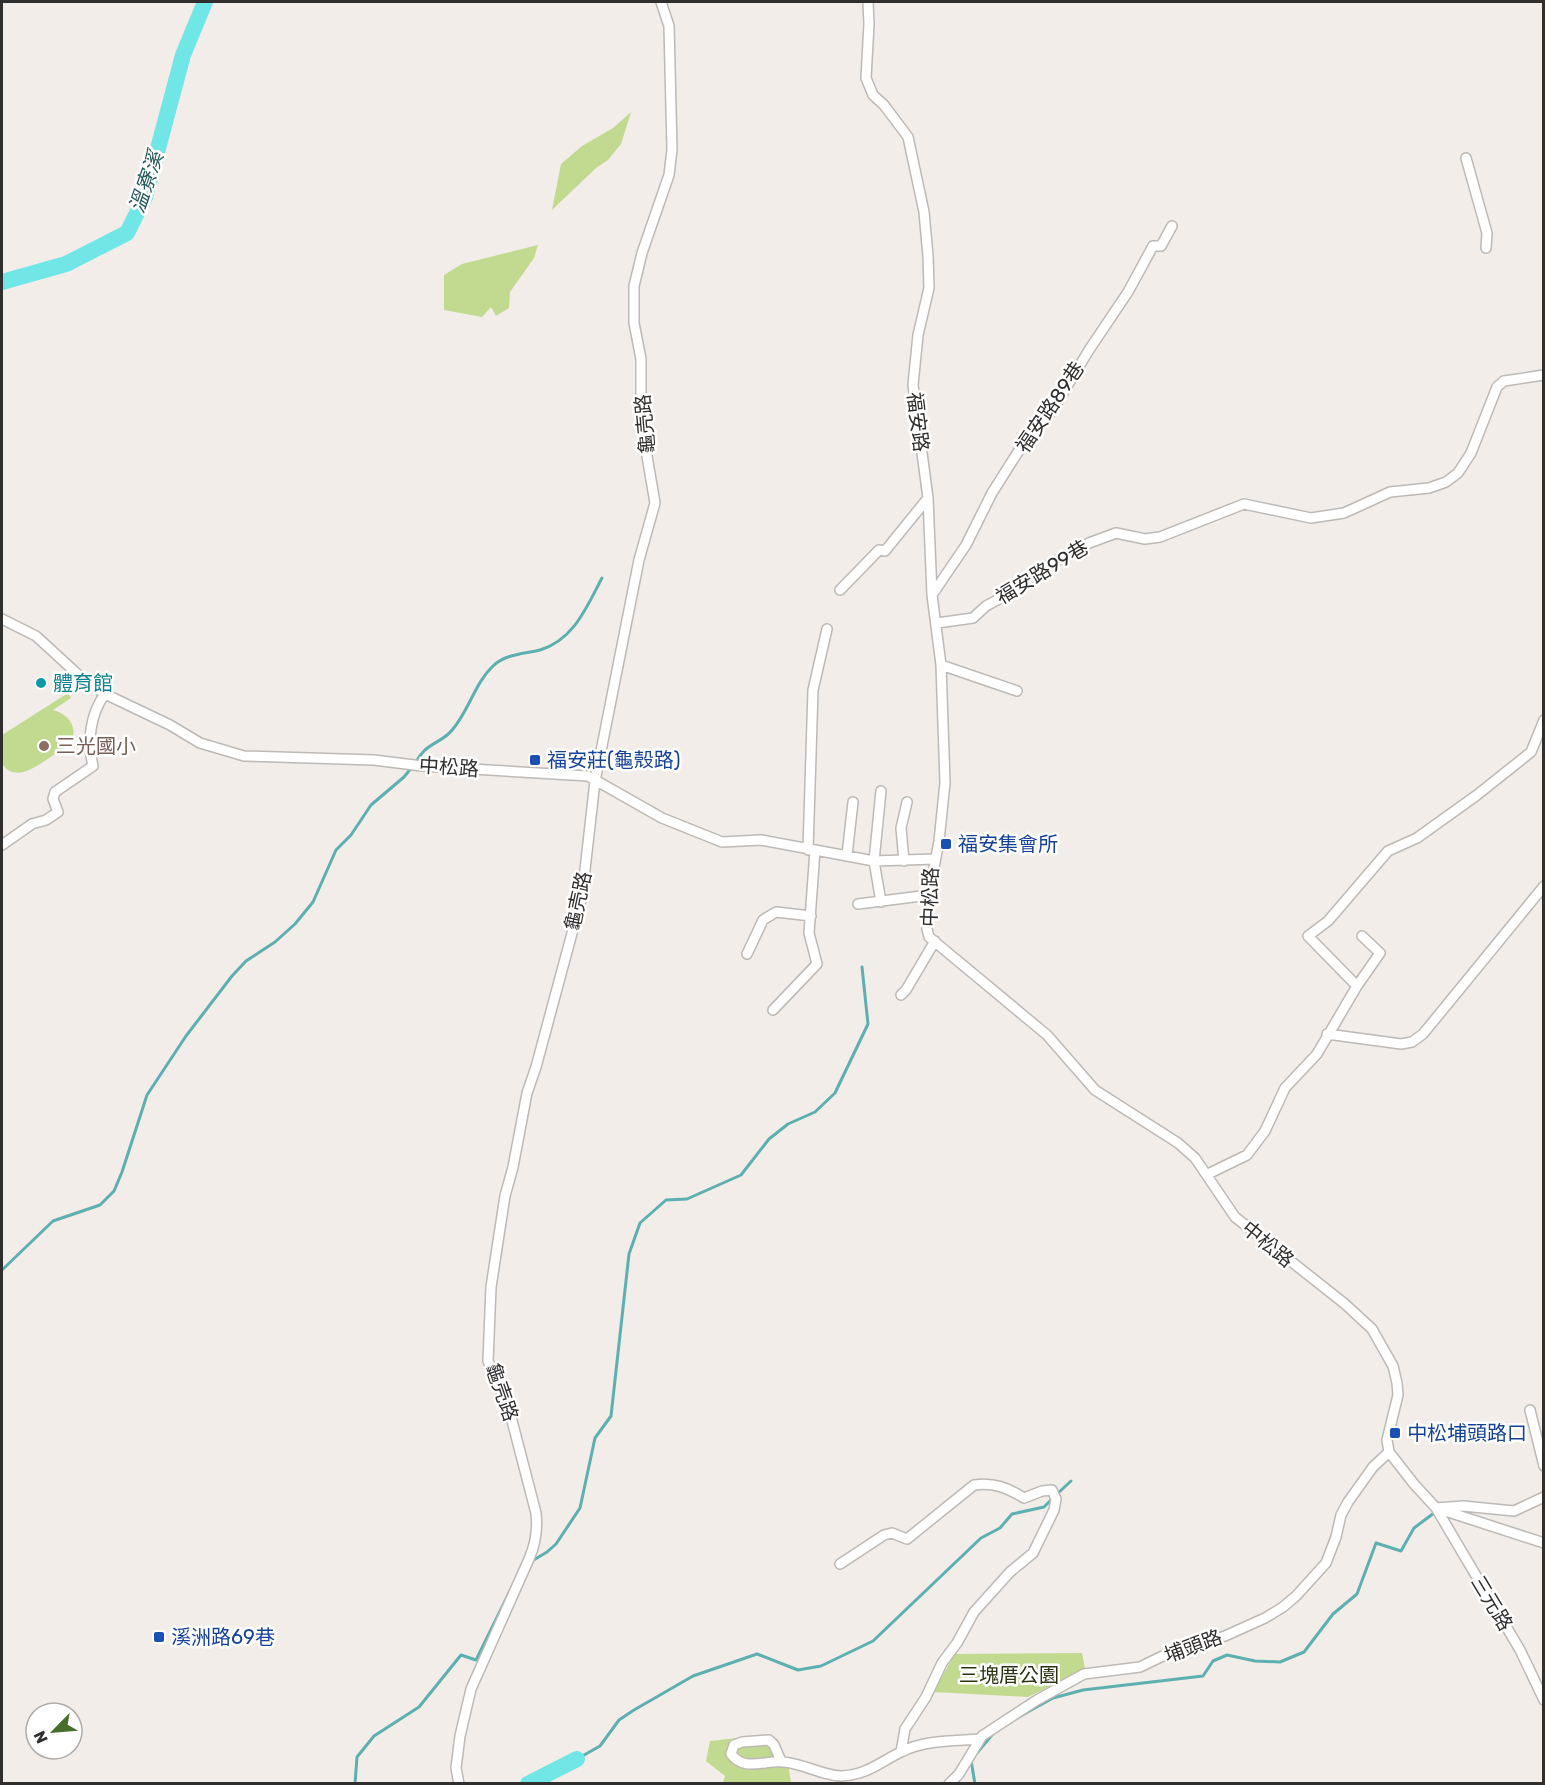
<svg xmlns="http://www.w3.org/2000/svg" width="1545" height="1785" viewBox="0 0 1545 1785" font-family="Rubik,'Noto Sans TC',sans-serif">
  <style>
    .green { fill: #c2da8f }
    .lines { fill: none; stroke-linecap: round; stroke-linejoin: round }
    .stream { stroke: #5dafb0; stroke-width: 3 }
    .river { stroke: #70e6e7; stroke-width: 16 }
    .minor-casing { stroke: #bdb9b5; stroke-width: 12 }
    .minor { stroke: #fff; stroke-width: 9 }
    .culture-dot { fill: #0f9aa8; stroke: #fff; stroke-width: 2 }
    .education-dot { fill: #8d6e63; stroke: #fff; stroke-width: 2 }
    .transit-dot { fill: #1a4fb4; stroke: #fff; stroke-width: 2 }
    .labels { text-anchor: middle; dominant-baseline: central; stroke-width: 5; stroke-linejoin: round; paint-order: stroke }
    .street-label { font-size: 20px; fill: #312f2e; stroke: #fff }
    .culture-label { font-size: 20px; fill: #0d838f; stroke: #fff; text-anchor: start }
    .education-label { font-size: 20px; fill: #785e54; stroke: #fff; text-anchor: start }
    .transit-label { font-size: 20px; fill: #164399; stroke: #fff; text-anchor: start }
    .park-label { font-size: 20px; fill: #2a3312; stroke: #fff }
    .water-label { font-size: 21px; font-style: italic; fill: #285b5c; stroke: #fff }
  </style>
  <rect width="100%" height="100%" fill="#f2ede9"/>
  <!-- green -->
  <path class="green" d="M 631,112 L 621,144 L 608,160 L 596,168 L 552,210 L 561,164 L 582,146 L 613,128 Z
    M 538,245 L 534,258 L 510,292 L 509,308 L 496,316 L 491,307 L 482,317 L 444,310 L 444,275 L 462,264 Z
    M 68,693 L 71,698 L 53,710 C 67,713 79,727 71,741 C 67,748 58,752 52,756 C 40,764 14,785 2,763 C 0,757 1,743 2,735 Z
    M 1082,1653 L 1085,1669 L 1028,1697 L 933,1692 L 955,1654 Z
    M 755,1736 L 778,1739 L 789,1769 L 791,1783 L 723,1783 L 725,1776 L 706,1761 L 710,1741 Z"/>
  <g class="lines">
    <!-- stream -->
    <path class="stream" d="M 416,762 C 418,758 421,754 424,751 C 433,742 445,740 453,729 C 469,710 475,683 493,666 C 505,654 524,654 540,650 C 574,640 587,606 602,578
      M 2,1270 L 53,1221 L 100,1205 L 114,1191 L 122,1172 L 147,1095 L 186,1036 L 232,976 L 246,961 L 275,942 L 295,924 L 313,902 L 336,850 L 351,835 L 371,805 L 404,777 L 412,767
      M 1057,1494 L 1071,1481
      M 532,1561 L 547,1552 L 556,1544 L 580,1508 L 595,1438 L 611,1416 L 629,1254 L 640,1223 L 666,1200 L 687,1199 L 741,1175 L 769,1139 L 788,1124 L 815,1112 L 835,1093 L 868,1024 L 862,967
      M 1017,1718 L 1053,1698 L 1083,1690 L 1203,1676 L 1213,1661 L 1227,1655 L 1255,1661 L 1280,1662 L 1304,1652 L 1333,1614 L 1357,1594 L 1376,1543 L 1401,1551 L 1414,1528 L 1434,1513
      M 977,1753 L 992,1735
      M 577,1759 L 600,1746 L 619,1720 L 634,1710 L 693,1676 L 757,1654 L 798,1670 L 821,1666 L 873,1641 L 981,1538 L 1000,1528 L 1012,1514 L 1044,1507 L 1052,1499
      M 971,1760 L 975,1784
      M 355,1784 L 357,1757 L 374,1736 L 419,1707 L 461,1655 L 476,1660 L 511,1589"/>
    <!-- river -->
    <path class="river" d="M 2,282 L 66,264 L 127,233 L 145,197 L 183,55 L 205,2
      M 528,1784 L 577,1759"/>
    <defs>
      <path id="minor" d="M 868,2 L 869,24 L 866,78 L 873,95 L 884,105 L 908,137 L 924,212 L 928,256 L 929,288 L 918,335 L 913,385 L 928,498 L 932,595 L 941,665 L 945,783 L 939,841 L 929,895 L 927,929 L 929,937 L 1047,1035 L 1095,1090 L 1178,1143 L 1195,1158 L 1235,1217 L 1345,1304 L 1372,1329 L 1393,1366 L 1397,1383 L 1398,1395 L 1387,1440 L 1389,1452 L 1414,1484 L 1436,1508 L 1544,1543
        M 1466,158 L 1487,233 L 1486,248
        M 840,590 L 879,550 L 885,551 L 928,498
        M 932,595 L 966,545 L 992,493 L 1023,444 L 1052,411 L 1089,350 L 1128,292 L 1153,246 L 1161,246 L 1172,226
        M 2,619 L 36,636 L 85,681 L 105,694 L 170,725 L 200,743 L 244,756 L 374,760 L 422,766 L 588,776 L 662,818 L 722,842 L 761,840 L 874,861 L 935,859
        M 937,623 L 973,618 L 986,606 L 1010,593 L 1048,565 L 1089,543 L 1116,533 L 1145,539 L 1160,537 L 1244,504 L 1311,518 L 1344,513 L 1390,492 L 1429,488 L 1446,482 L 1458,473 L 1471,453 L 1497,387 L 1504,381 L 1544,375
        M 941,665 L 1017,691
        M 881,791 L 874,861 L 881,902
        M 2,845 L 32,824 L 46,820 L 58,812 L 53,799 L 55,792 L 93,766 C 87,742 90,714 105,694
        M 808,850 L 813,690 L 827,629
        M 847,855 L 853,802
        M 904,861 L 901,828 L 907,802
        M 858,904 L 929,895
        M 747,954 L 763,920 L 776,912 L 811,916
        M 1357,986 L 1380,953 L 1362,936
        M 901,995 L 906,990 L 935,941
        M 773,1010 L 817,964 L 809,933 L 815,850
        M 1327,1034 L 1401,1044 L 1412,1042 L 1423,1034 L 1544,886
        M 1208,1174 L 1247,1155 L 1265,1131 L 1285,1088 L 1317,1054 L 1357,986 L 1308,936 L 1328,921 L 1388,851 L 1417,838 L 1477,795 L 1531,752 L 1544,720
        M 1530,1410 L 1544,1466
        M 1544,1497 L 1514,1511 L 1463,1506 L 1436,1508 L 1520,1650 L 1544,1700
        M 840,1564 L 884,1535 L 892,1533 L 907,1539 L 974,1485 C 994,1482 1008,1488 1024,1498 L 1042,1491 L 1052,1490 L 1056,1499 L 1054,1510 L 1033,1553 L 1010,1572 L 974,1612 L 957,1643 L 942,1663 L 926,1697 L 905,1729 L 901,1752
        M 781,1761 L 774,1745 L 769,1740 L 742,1742 L 734,1745 L 731,1754 C 744,1772 765,1760 783,1762 C 802,1763 824,1776 841,1776 C 867,1775 880,1762 901,1752 C 924,1740 954,1741 979,1739
        M 459,1784 L 456,1768 L 460,1736 L 471,1689 L 529,1559 C 536,1543 538,1530 536,1513 L 510,1413 L 488,1361 L 491,1287 L 505,1196 L 513,1167 L 527,1093 L 536,1067 L 582,896 L 595,781 L 639,560 L 655,503 L 641,421 L 641,359 L 634,323 L 634,286 L 642,253 L 669,175 L 672,150 L 669,26 L 661,2
        M 949,1784 L 959,1774 L 982,1736 L 1037,1700 L 1084,1674 L 1140,1667 L 1171,1652 L 1225,1636 L 1265,1618 L 1283,1607 L 1296,1596 L 1326,1563 L 1336,1537 L 1341,1515 L 1348,1502 L 1373,1467 L 1389,1452"/>
    </defs>
    <!-- minor casing -->
    <use href="#minor" class="minor-casing"/>
    <!-- minor -->
    <use href="#minor" class="minor"/>
  </g>
  <!-- markers -->
  <circle class="culture-dot" cx="41" cy="683" r="6"/>
  <circle class="education-dot" cx="44" cy="746" r="6"/>
  <g class="transit-dot">
    <rect x="529" y="754" width="12" height="12" rx="3"/>
    <rect x="940" y="838" width="12" height="12" rx="3"/>
    <rect x="1389" y="1427" width="12" height="12" rx="3"/>
    <rect x="153" y="1631" width="12" height="12" rx="3"/>
  </g>
  <g class="labels">
    <!-- street labels -->
    <g class="street-label">
      <text transform="translate(1050 407) rotate(-56)">福安路89巷</text>
      <text transform="translate(918 422) rotate(83)">福安路</text>
      <text transform="translate(645 424) rotate(-95)">龜壳路</text>
      <text transform="translate(1042 572) rotate(-31)">福安路99巷</text>
      <text transform="translate(449 767) rotate(4)">中松路</text>
      <text transform="translate(930 897) rotate(-88)">中松路</text>
      <text transform="translate(578 901) rotate(-78)">龜壳路</text>
      <text transform="translate(1268 1244) rotate(39)">中松路</text>
      <text transform="translate(502 1392) rotate(71)">龜壳路</text>
      <text transform="translate(1492 1603) rotate(59)">三元路</text>
      <text transform="translate(1193 1646) rotate(-20)">埔頭路</text>
    </g>
    <!-- culture labels -->
    <g class="culture-label">
      <text x="53" y="683">體育館</text>
    </g>
    <!-- education labels -->
    <g class="education-label">
      <text x="56" y="746">三光國小</text>
    </g>
    <!-- transit labels -->
    <g class="transit-label">
      <text x="547" y="760">福安莊(龜殼路)</text>
      <text x="958" y="844">福安集會所</text>
      <text x="1407" y="1433">中松埔頭路口</text>
      <text x="171" y="1637">溪洲路69巷</text>
    </g>
    <!-- park labels -->
    <g class="park-label">
      <text x="1009" y="1675">三塊厝公園</text>
    </g>
    <!-- water labels -->
    <g class="water-label">
      <text transform="translate(146 182) rotate(-71)">溫寮溪</text>
    </g>
  </g>
  <!-- border -->
  <rect width="1545" height="1785" fill="none" stroke="#312f2e" stroke-width="6"/>
  <!-- north arrow -->
  <g transform="translate(54 1731) rotate(245)"><circle r="28" fill="#ffffff" stroke="#adacab" stroke-width="1.5"/>
  <path d="M0-4.5L10 22L0 15L-10 22Z" fill="#476e2a"/>
  <text y="-9" font-size="16" font-weight="bold" text-anchor="middle" fill="#312f2e">N</text>
  </g>
</svg>
